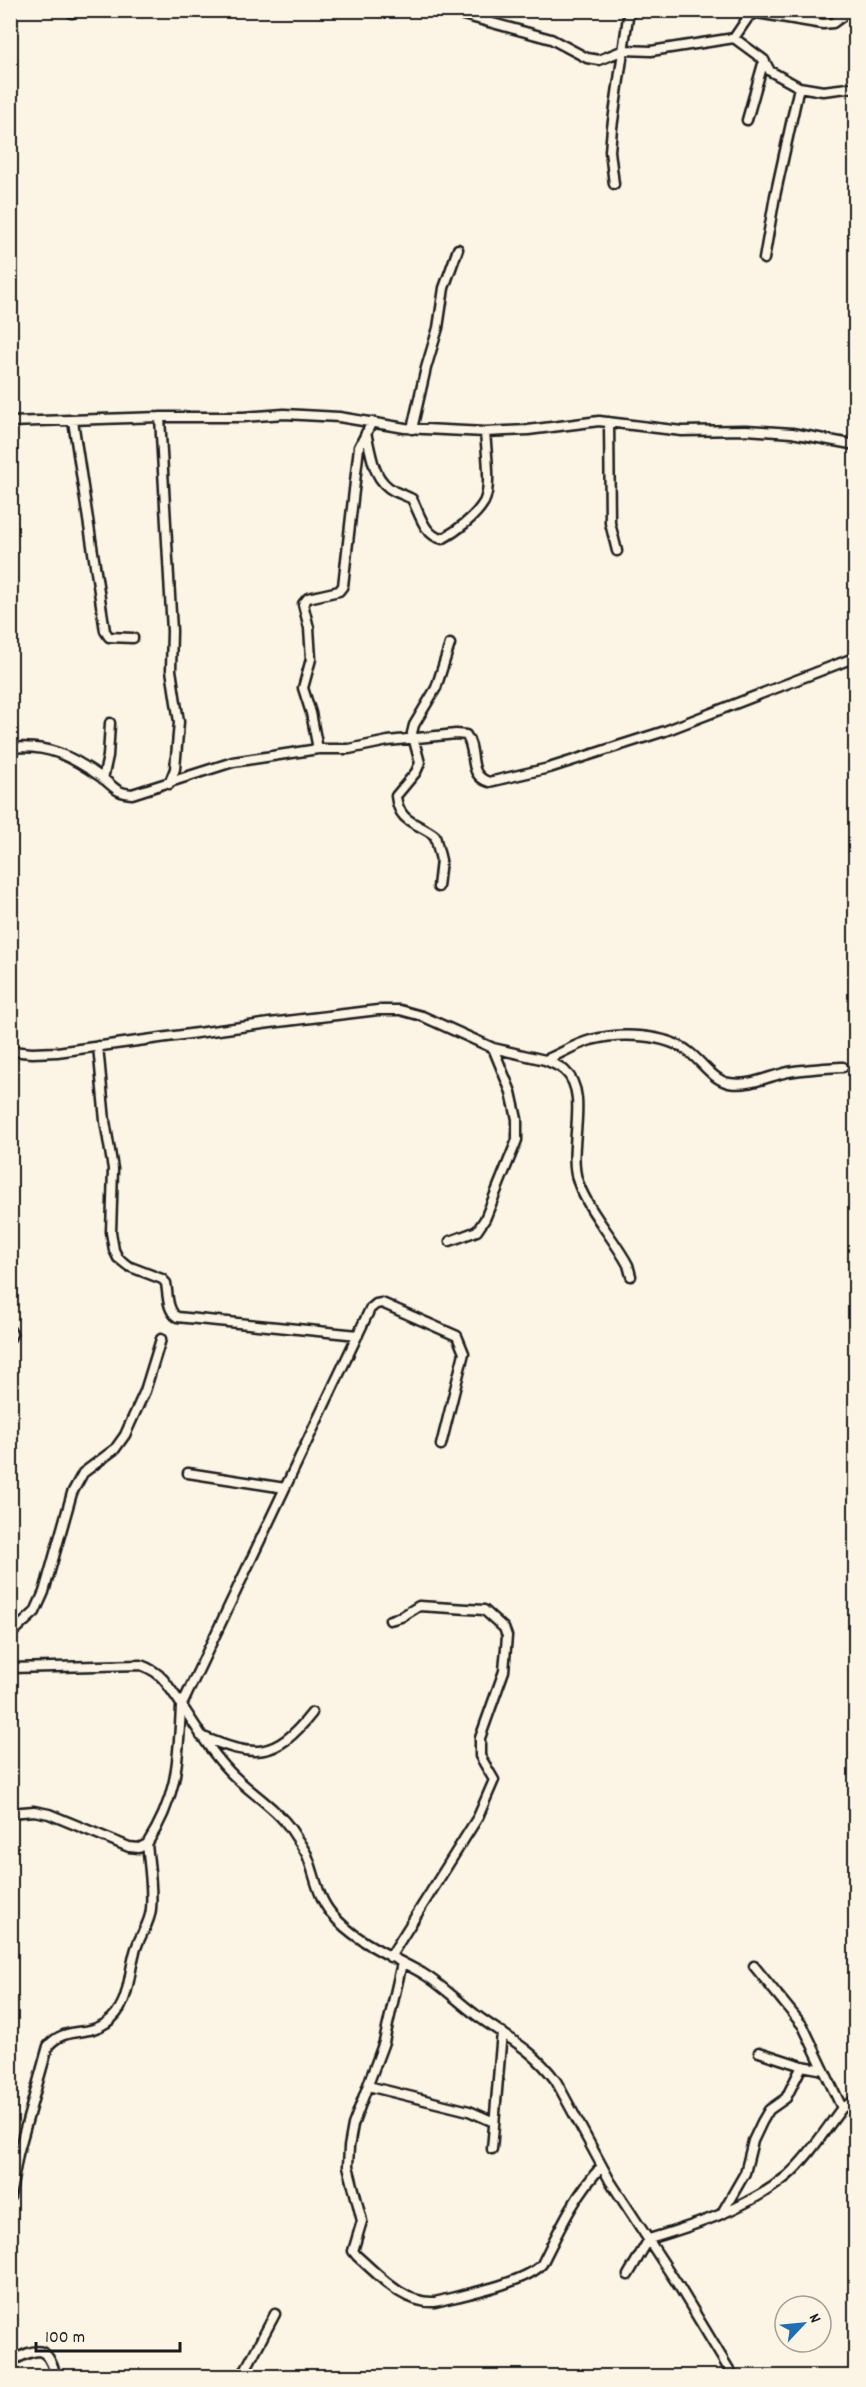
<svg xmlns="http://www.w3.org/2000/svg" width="866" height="2387" viewBox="0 0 866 2387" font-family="Dekko,sans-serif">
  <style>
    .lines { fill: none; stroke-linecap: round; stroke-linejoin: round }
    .minor-casing { stroke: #1c1c1c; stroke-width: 13 }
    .minor { stroke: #fcf5e5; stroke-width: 8 }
  </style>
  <rect width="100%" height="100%" fill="#fcf5e5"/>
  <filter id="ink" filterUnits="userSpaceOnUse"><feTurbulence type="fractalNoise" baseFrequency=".0167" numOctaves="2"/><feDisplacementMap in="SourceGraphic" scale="12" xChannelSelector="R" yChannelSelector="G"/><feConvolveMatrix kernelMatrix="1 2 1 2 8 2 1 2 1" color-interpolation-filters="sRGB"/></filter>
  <g filter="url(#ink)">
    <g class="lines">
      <defs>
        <path id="minor" d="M 445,10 L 551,39 L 587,58 L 599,60 L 624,50 L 651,51 L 734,38 L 749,16 L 757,13 L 823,24 L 833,23 L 851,10
          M 72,13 L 72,10
          M 734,38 L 764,60 L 770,71 L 799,87 L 823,91 L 856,87
          M 747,120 L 764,60
          M 614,184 L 610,151 L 612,128 L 629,10
          M 764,259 L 775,196 L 799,87
          M 160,417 L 172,631 L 171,670 L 179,722 L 175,769 L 169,784
          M 73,421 L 105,631 L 109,637 L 133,638
          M 10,422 L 160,417 L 243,417 L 284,414 L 339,417 L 405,428 L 485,432 L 528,430 L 599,421 L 682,431 L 746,430 L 792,433 L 856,445
          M 609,422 L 610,523 L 617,551
          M 412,429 L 426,368 L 438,328 L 444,288 L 458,249
          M 366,433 C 372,455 372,479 394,491 C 400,494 407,496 412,499 C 420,514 424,535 442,539 C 457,531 476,516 484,502 C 492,487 486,449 485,432
          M 10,748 C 48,744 71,756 101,777 C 114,786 115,793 132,794 L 233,762 L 318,749 L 349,749 L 388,741 L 456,734 L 466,735 C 478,751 466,775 489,782 L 549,768 L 665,731 L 856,657
          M 318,749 L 311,713 L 303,688 L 311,659 L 309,628 L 303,604 L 308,598 L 339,591 L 343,586 L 359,447 L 372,422
          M 103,779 L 108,756 L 110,723
          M 438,887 L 441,860 L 435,836 C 418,822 399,824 396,796 L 416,772 L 420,763 L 412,733 L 414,725 L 436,688 L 450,644
          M 98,1046 L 105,1121 L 113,1169 L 111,1232 L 114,1250 L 118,1258 L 128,1266 L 162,1279 L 166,1283 C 168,1295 167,1310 177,1317 L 358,1335
          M 10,1051 L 32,1053 L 57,1052 L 270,1023 L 378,1010 L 400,1010 L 422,1016 L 493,1048 L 545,1060 C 561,1054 575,1044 591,1040 C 620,1032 666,1034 689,1052 C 702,1062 713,1080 729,1083 C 749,1087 769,1076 788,1072 C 806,1069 825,1068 843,1067
          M 545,1060 C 552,1063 560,1066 565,1071 C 591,1094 566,1149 578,1182 C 589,1212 613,1237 628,1265 L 631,1276
          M 450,1241 L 477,1231 L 485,1219 L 517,1140 L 517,1119 L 511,1092 L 493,1048
          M 10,1330 L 12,1334 L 10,1338
          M 188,1473 L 285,1488
          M 390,1620 L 401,1617 L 419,1606 L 484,1610 L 504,1628 L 507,1636 L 504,1671 L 480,1738 L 480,1756 L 494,1780 L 478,1817 L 390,1957
          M 10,1635 L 35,1612 L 44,1592 L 72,1493 L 83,1473 L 115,1449 L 125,1435 L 145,1391 L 161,1339
          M 10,1668 L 141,1665 C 149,1668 157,1672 163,1679 C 187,1709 203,1744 230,1772 C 249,1792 277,1808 292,1831 C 297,1839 303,1847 307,1855 C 315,1874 317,1896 331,1913 C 355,1942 390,1955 422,1973 C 442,1985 457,2001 476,2015 C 507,2038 532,2048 556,2081 L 610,2181 L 680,2288 L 733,2376
          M 201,1736 C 254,1758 275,1760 312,1713
          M 10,1813 L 34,1811 L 49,1814 L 129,1847 L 139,1848 L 147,1844 C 178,1796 178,1762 181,1707 L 370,1309 L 376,1304 L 382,1303 L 457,1336 L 464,1353 L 441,1445
          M 402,1963 L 384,2042 L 353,2125 L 349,2147 L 348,2166 L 362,2221 L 353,2251 L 357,2256 C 380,2276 403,2304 435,2302 C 462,2295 526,2283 542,2264 C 560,2228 575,2195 602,2166
          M 759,2052 L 802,2066 L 824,2070
          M 368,2086 L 469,2111 L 494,2122
          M 842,2108 L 856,2100
          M 492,2149 L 502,2032
          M 10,2197 L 18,2154 L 48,2046 C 65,2026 86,2037 106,2023 C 133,2005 127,1968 138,1943 C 143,1931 150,1922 151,1909 C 153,1888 149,1865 147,1844
          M 722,2213 L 745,2173 L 753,2141 L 762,2122 L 769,2110 L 786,2098 L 802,2066
          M 628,2275 L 649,2239 C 696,2225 748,2208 787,2176 C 807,2159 826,2129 842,2108 L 803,2026 L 754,1966
          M 10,2362 C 37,2347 47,2344 56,2376
          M 242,2376 L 275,2314"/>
      </defs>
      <!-- minor casing -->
      <use href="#minor" class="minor-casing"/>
      <!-- minor -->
      <use href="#minor" class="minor"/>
    </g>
  </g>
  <!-- margin -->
  <rect width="866" height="2387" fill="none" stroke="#fcf5e5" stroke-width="36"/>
  <rect x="18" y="18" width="830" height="2351" fill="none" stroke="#1c1c1c" stroke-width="2" filter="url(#ink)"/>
  <!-- north arrow -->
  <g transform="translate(803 2324) rotate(64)"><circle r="28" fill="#fcf5e5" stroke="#a29e95" stroke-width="1.5"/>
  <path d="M0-4.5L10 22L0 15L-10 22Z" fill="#1f6fb2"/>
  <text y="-9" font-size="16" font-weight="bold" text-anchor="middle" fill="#1c1c1c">N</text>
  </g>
  <!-- scale -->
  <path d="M36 2342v9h144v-9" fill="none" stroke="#1c1c1c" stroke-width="3"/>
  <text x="45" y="2342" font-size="18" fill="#1c1c1c" stroke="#fcf5e5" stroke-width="4.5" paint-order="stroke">100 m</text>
</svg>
